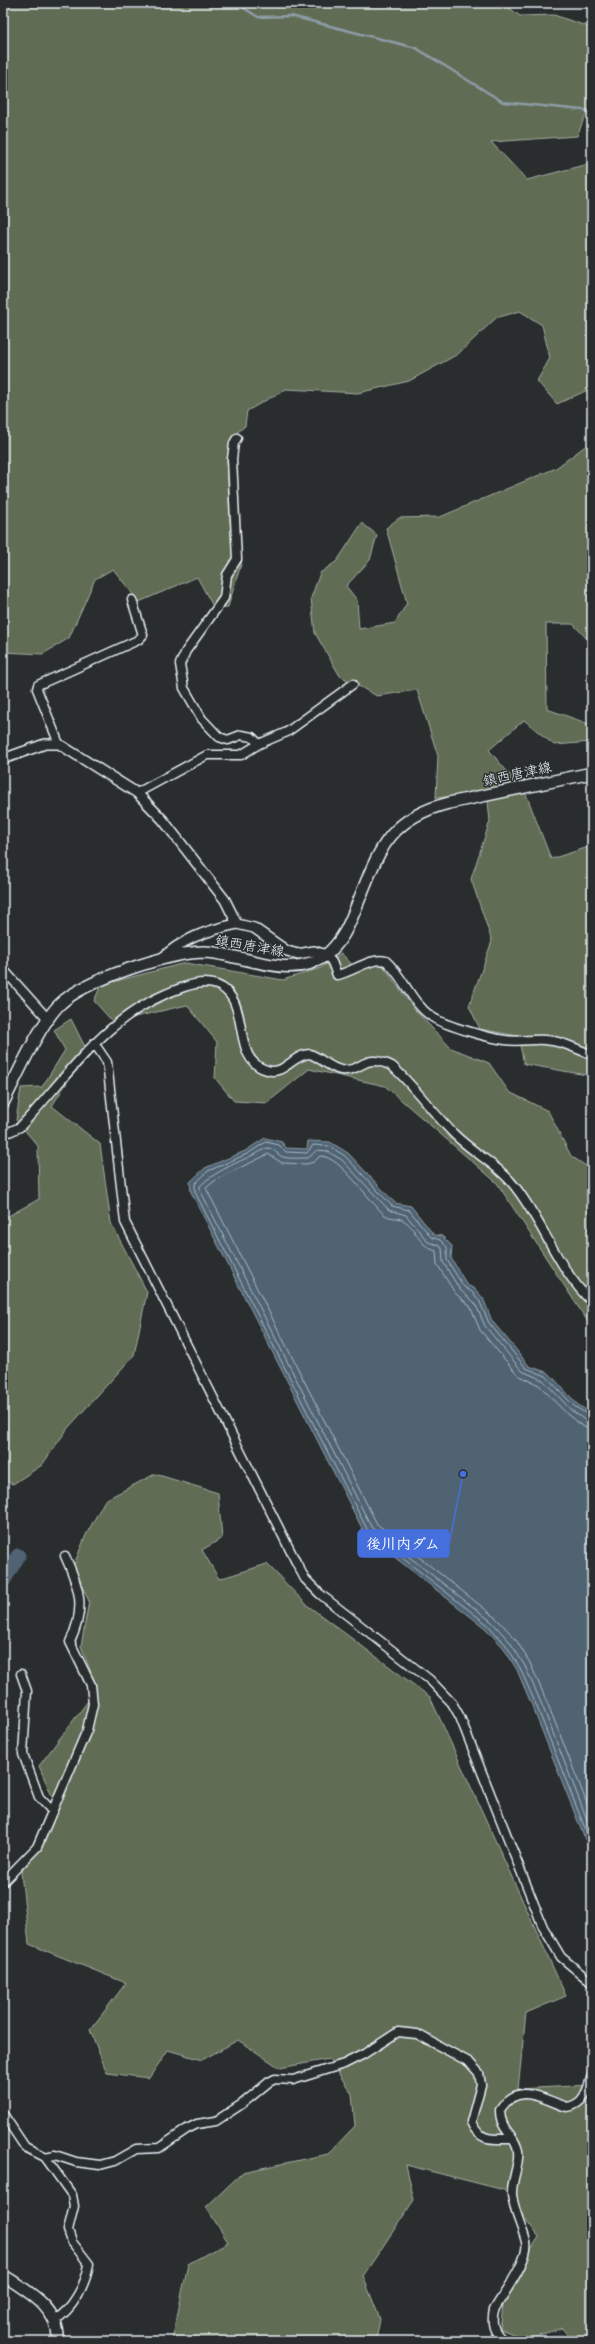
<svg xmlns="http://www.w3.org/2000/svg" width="595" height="2344" viewBox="0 0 595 2344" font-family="'Playpen Sans','Klee One',sans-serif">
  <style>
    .green { fill: #616c53; stroke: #a4aea6 }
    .water { fill: #506473; stroke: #8d9ca8 }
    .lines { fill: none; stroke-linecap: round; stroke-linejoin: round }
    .shore { stroke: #abb9c3; stroke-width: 1 }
    .stream { stroke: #8d9ca8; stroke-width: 2.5 }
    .river { stroke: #506473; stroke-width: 15 }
    .minor-casing { stroke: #e8f1f8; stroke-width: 11 }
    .tertiary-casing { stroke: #e8f1f8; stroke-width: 12 }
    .secondary-casing { stroke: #e8f1f8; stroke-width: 14 }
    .minor { stroke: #2a2d2e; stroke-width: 8 }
    .tertiary { stroke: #2a2d2e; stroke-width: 9 }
    .secondary { stroke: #2a2d2e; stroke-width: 11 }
    .labels { text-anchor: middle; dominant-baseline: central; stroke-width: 3; stroke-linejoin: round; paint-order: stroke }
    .street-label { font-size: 14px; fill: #e8f1f8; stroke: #2a2d2e }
    .leader { fill: none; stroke: #466fde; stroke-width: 1.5 }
    .callout-dot { fill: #466fde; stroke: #2a2d2e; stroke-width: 1.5 }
    .callout { fill: #466fde; stroke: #466fde; stroke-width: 1.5 }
    .callout-label { font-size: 15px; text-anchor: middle; font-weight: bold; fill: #fff }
  </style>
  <rect width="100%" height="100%" fill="#2a2d2e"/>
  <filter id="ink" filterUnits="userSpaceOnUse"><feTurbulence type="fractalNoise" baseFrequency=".025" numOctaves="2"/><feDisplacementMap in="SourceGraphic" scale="8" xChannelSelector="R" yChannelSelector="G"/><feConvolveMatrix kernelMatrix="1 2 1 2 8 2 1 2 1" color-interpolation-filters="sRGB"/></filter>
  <g filter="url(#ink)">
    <!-- green -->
    <path class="green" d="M 3,3 L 503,3 L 520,16 L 554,15 L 592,28 L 592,117 L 586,114 L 577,136 L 491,142 L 527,180 L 592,163 L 592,388 L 557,404 L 537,381 L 550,358 L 542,325 L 520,311 L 496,318 L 458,354 L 409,381 L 358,393 L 286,389 L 247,411 L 245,426 L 231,438 L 227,460 L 230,522 L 242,561 L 228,607 L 214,608 L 197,577 L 139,602 L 113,569 L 95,579 L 69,638 L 43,654 L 3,652 Z
      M 592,445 L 592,644 L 573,624 L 546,624 L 547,709 L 592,725 L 592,742 L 554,745 L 524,720 L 489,750 L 526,794 L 551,859 L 592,846 L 592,1076 L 524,1064 L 518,1036 L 480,1029 L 469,1006 L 492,941 L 471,879 L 490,821 L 487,792 L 436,798 L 438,756 L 417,690 L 377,696 L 340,676 L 315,633 L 311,598 L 320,573 L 337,561 L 362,523 L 377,535 L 370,560 L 346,586 L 357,600 L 359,629 L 395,623 L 407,603 L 386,528 L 399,518 L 440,517 L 556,468 L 584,447 Z
      M 341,953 L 358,971 L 381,963 L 414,1009 L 451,1048 L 489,1063 L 509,1092 L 548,1111 L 571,1156 L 592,1170 L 592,1328 L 497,1183 L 385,1086 L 309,1069 L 267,1103 L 234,1101 L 215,1078 L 217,1042 L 187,1005 L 113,1022 L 94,1001 L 101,985 L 185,963 L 283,980 L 321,968 Z
      M 71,1019 L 87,1051 L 52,1106 L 100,1144 L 111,1223 L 147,1292 L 134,1355 L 68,1428 L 42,1465 L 13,1484 L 3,1480 L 3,1219 L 39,1199 L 38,1146 L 16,1120 L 21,1088 L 42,1087 L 65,1050 L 54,1030 Z
      M 155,1474 L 218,1493 L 222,1538 L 202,1550 L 219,1579 L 267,1564 L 307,1605 L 430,1697 L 566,1996 L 526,2013 L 518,2089 L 592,2085 L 592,2341 L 572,2341 L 562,2328 L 526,2339 L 500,2329 L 505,2289 L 539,2237 L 504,2190 L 406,2165 L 414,2200 L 363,2276 L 380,2319 L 376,2341 L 172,2341 L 188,2264 L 228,2242 L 206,2207 L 243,2172 L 328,2154 L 355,2126 L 352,2094 L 329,2059 L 280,2068 L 238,2040 L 202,2060 L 168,2050 L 149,2078 L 107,2073 L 90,2030 L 126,1983 L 29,1944 L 21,1873 L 57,1808 L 39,1766 L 97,1689 L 81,1646 L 89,1601 L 73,1567 L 86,1535 L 105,1500 Z"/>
    <!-- water -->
    <path class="water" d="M 265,1138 L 282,1142 L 286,1148 L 307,1149 L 308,1141 L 330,1142 L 348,1153 L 395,1203 L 411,1206 L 434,1235 L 442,1236 L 452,1246 L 451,1258 L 467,1285 L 475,1289 L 483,1298 L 492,1321 L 514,1347 L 529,1366 L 549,1373 L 577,1404 L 592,1414 L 592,1857 L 533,1708 L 517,1670 L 503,1647 L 485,1628 L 365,1534 L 191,1192 L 190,1182 L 205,1168 L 245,1151 Z"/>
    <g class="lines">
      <!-- shore -->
      <path class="shore" d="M 592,1417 L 574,1406 L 546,1376 L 526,1368 L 489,1323 L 479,1300 L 472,1292 L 464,1287 L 447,1260 L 447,1247 L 440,1240 L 431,1237 L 409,1210 L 392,1206 L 345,1156 L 329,1146 L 313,1145 L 307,1153 L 286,1152 L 279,1145 L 266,1142 L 247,1154 L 208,1171 L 195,1184 L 195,1192 L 368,1531 L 488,1625 L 506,1645 L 520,1668 L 537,1707 L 592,1846
        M 592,1422 L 586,1421 L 571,1410 L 543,1380 L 522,1371 L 485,1326 L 475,1303 L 460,1290 L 443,1262 L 442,1248 L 438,1245 L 428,1242 L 406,1215 L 389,1210 L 342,1160 L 327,1151 L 317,1150 L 308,1158 C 301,1158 290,1159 283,1157 C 275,1154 277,1149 267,1148 C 245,1160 217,1169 200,1186 L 200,1190 L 372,1528 L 491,1621 L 510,1642 L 525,1666 L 542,1705 L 592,1832
        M 592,1428 L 584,1427 L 568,1415 L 539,1385 L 518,1375 L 480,1330 L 470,1306 L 455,1293 L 437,1264 L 436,1251 C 417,1245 417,1228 403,1220 C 398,1217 391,1219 385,1215 C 369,1202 341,1156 320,1156 L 314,1162 L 306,1164 L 282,1163 L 268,1154 C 249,1165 220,1174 206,1188 L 377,1524 L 495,1617 L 515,1638 L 530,1663 L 547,1702 L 592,1816"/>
      <!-- stream -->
      <path class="stream" d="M 236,3 L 258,17 L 291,16 L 416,48 L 503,102 L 592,111"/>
      <!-- river -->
      <path class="river" d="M 3,1581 L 18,1556"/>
      <defs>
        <path id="minor" d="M 237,438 L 234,443 L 232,459 L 237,559 L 227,575 L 224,598 L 186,651 L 180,664 L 184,688 L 202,719 L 219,737 L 228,740 L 241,735 L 252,737 L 259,744
          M 59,744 L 37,689 L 38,685 L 138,640 L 143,635 L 132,600
          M 137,793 L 207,755 L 241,755 L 259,744 L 287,732 L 353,684
          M 326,955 L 332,962 L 337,975 C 353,972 370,957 386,961 C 404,977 411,1003 432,1017 C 446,1026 489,1038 505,1040 C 519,1042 532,1039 545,1040 C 562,1041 577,1049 592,1055
          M 3,969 L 48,1019
          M 94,1043 L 107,1062 L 125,1222 L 297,1564 L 305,1579 L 320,1594 L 430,1680 L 452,1703 L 460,1717 L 543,1927 L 561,1957 L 592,1983
          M 3,1132 L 9,1132 L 20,1127 C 72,1072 107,1012 184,987 C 201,981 221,980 232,998 C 246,1020 236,1062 267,1070 C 284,1076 293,1054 310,1054 C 321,1058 330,1068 341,1070 C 364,1072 362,1052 392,1066 C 415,1087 432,1112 454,1134 C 473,1153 500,1166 516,1188 C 544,1224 558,1270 592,1302
          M 21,1674 L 27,1691 L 23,1754 L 39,1797 L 53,1812
          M 3,1882 L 37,1847 L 87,1730 L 93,1704 L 91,1685 L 70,1642 C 86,1608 80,1589 65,1556
          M 3,2114 L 25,2147 L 45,2157 L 72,2195 L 74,2206 L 68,2230 L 72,2242 L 89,2264 C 86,2284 73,2309 55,2320
          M 45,2157 L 55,2155 L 76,2162 L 100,2165 L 115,2161 L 136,2149 L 159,2148 L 187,2129 L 197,2124 L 216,2121 L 242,2104 L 269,2082 L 275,2079 L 293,2080 L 344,2064 L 364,2054 L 398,2032 L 417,2034 L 469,2062 L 479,2073 L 481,2085 L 471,2122 C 480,2142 492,2139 512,2139
          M 504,2341 C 493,2332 491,2323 494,2310 C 503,2294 530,2259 526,2242 C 522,2226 514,2212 512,2195 C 511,2180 520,2165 518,2151 C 515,2134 500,2131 500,2110 C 518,2081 542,2099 567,2107 C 584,2105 588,2089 592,2075
          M 552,2341 L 562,2341"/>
        <path id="tertiary" d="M 3,759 L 45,744 L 59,744 L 137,793 L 163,820 L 225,900 L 237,924 L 254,928 L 287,951 L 298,954 L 314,951 L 326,955
          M 160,960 C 181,939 208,930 237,924"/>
        <path id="secondary" d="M 3,1103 C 17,1076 40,1023 60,1004 C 85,980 168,953 203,952 C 212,952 222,954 230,956 C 262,962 296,977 326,955 C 341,943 348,927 355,910 C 378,854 385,819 449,803 L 592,773
          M 3,2275 C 27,2291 60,2308 58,2341"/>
      </defs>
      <!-- minor casing -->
      <use href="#minor" class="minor-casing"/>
      <!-- tertiary casing -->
      <use href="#tertiary" class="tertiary-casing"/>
      <!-- secondary casing -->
      <use href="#secondary" class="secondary-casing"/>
      <!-- minor -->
      <use href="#minor" class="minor"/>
      <!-- tertiary -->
      <use href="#tertiary" class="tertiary"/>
      <!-- secondary -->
      <use href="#secondary" class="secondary"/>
    </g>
  </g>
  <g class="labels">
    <!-- street labels -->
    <g class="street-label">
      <text transform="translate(517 773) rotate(-12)">鎮西唐津線</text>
      <text transform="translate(250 945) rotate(10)">鎮西唐津線</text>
    </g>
  </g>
  <!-- callouts -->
  <path class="leader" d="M463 1474L449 1544"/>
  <circle class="callout-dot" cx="463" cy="1474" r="4"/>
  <rect class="callout" x="358" y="1530" width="91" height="27" rx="4"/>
  <g class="callout-label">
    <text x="403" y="1549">後川内ダム</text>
  </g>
  <!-- margin -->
  <rect width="595" height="2344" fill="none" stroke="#2a2d2e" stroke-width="16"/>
  <rect x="8" y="8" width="579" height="2328" fill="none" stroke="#e8f1f8" stroke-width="1.5" filter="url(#ink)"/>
</svg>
